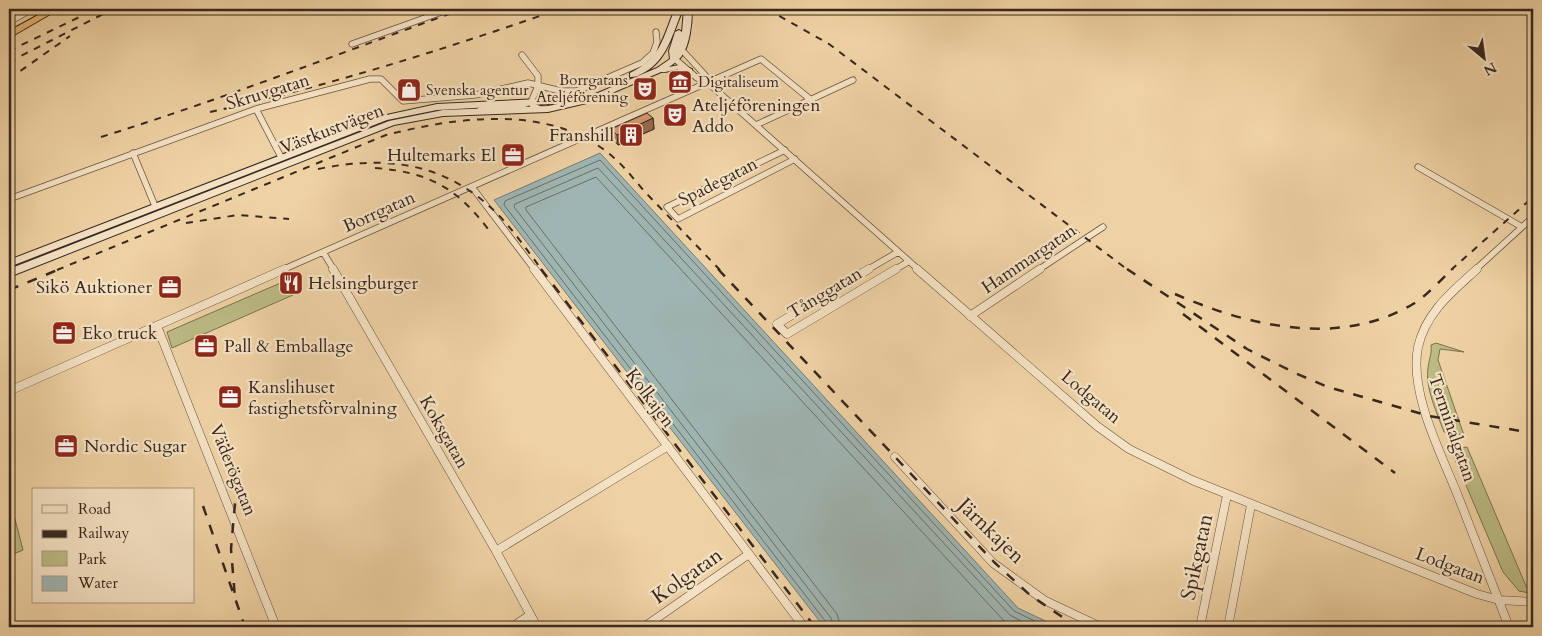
<svg xmlns="http://www.w3.org/2000/svg" width="1542" height="636" viewBox="0 0 1542 636" font-family="Cardo,serif">
  <style>
    .green { fill: #bcbb84; stroke: #7a7252 }
    .water { fill: #9fb5b2; stroke: #767d77 }
    .lines { fill: none; stroke-linecap: round; stroke-linejoin: round }
    .shore { stroke: #6c6e68; stroke-width: 1 }
    .minor-far1-casing { stroke: #665240; stroke-width: 7 }
    .minor-casing { stroke: #665240; stroke-width: 9 }
    .secondary-casing { stroke: #38281f; stroke-width: 2 }
    .motorway-casing { stroke: #38281f; stroke-width: 2 }
    .minor-far1 { stroke: #f5e2c4; stroke-width: 5.5 }
    .minor { stroke: #f5e2c4; stroke-width: 8 }
    .secondary { fill: #f5e2c4; fill-rule: evenodd }
    .motorway { fill: #e8b972; fill-rule: evenodd }
    .rail-far1 { stroke: #38281f; stroke-width: 2; stroke-dasharray: 7 7; stroke-linecap: butt }
    .rail { stroke: #38281f; stroke-width: 2.5; stroke-dasharray: 10 10; stroke-linecap: butt }
    .wall { fill: #ba8463; stroke: #38281f }
    .shaded-wall { fill: #976b50; stroke: #38281f }
    .building { fill: #d89973; stroke: #38281f }
    .labels { text-anchor: middle; dominant-baseline: central; stroke-width: 4.5; stroke-linejoin: round; paint-order: stroke }
    .far-poi-label { font-size: 15px; fill: #38281f; stroke: #f5e2c4; text-anchor: start }
    .street-label { font-size: 18px; fill: #38281f; stroke: #f5e2c4 }
    .poi-label { font-size: 18px; fill: #38281f; stroke: #f5e2c4; text-anchor: start }
    .near-street-label { font-size: 21px; fill: #38281f; stroke: #f5e2c4 }
  </style>
  <rect width="100%" height="100%" fill="#efd2a4"/>
  <filter id="stains"><feTurbulence type="fractalNoise" baseFrequency=".004" numOctaves="4"/><feColorMatrix values="0 0 0 0 .2 0 0 0 0 .09 0 0 0 0 .02 0 0 0 .5 -.17"/></filter>
  <radialGradient id="worn" r=".72"><stop offset=".6" stop-color="#630" stop-opacity="0"/><stop offset="1" stop-color="#630" stop-opacity=".3"/></radialGradient>
  <!-- green -->
  <path class="green" d="M 285,281 L 293,295 L 172,348 L 167,332 Z
    M 1436,343 L 1464,352 L 1440,349 L 1438,360 L 1464,435 L 1444,432 C 1437,413 1425,388 1428,368 C 1429,359 1432,354 1431,345 Z
    M 1467,447 L 1529,593 L 1519,591 L 1503,572 L 1451,450 Z
    M 9,496 L 23,550 L 9,556 Z"/>
  <!-- water -->
  <path class="water" d="M 600,153 L 1018,608 L 1058,627 L 824,627 L 494,200 Z"/>
  <g class="lines">
    <!-- shore -->
    <path class="shore" d="M 827,627 L 826,622 L 504,205 L 505,201 L 600,160 L 1014,611 L 1047,627
      M 834,627 L 831,618 L 514,207 L 515,204 L 598,168 L 1010,615 L 1032,627
      M 841,627 L 837,614 L 526,210 L 526,207 L 596,177 L 1004,621 L 1015,627"/>
    <defs>
      <path id="minor-far1" d="M 9,22 L 32,9
        M 352,44 L 450,9
        M 681,49 L 705,75 L 707,82
        M 522,55 L 538,76 L 538,86 L 531,102
        M 675,59 L 697,78 L 707,82 L 919,270
        M 256,109 L 281,157
        M 480,110 L 520,106 L 531,102 L 533,106 L 540,109
        M 756,125 L 853,80
        M 785,150 L 667,207 L 678,219 L 795,159
        M 133,153 L 155,206
        M 1418,167 L 1522,227
        M 472,187 L 535,270
        M 9,199 L 256,109 L 370,79 L 381,79 L 403,101 L 475,95 L 528,83 L 561,91 L 577,91 L 642,63 L 653,53 L 657,42 L 656,32
        M 323,252 L 334,270
        M 282,270 L 761,59 L 811,100
        M 867,270 L 898,252
        M 894,270 L 908,262
        M 1038,270 L 1103,227
        M 1475,270 L 1533,217"/>
      <path id="minor" d="M 333,269 L 496,551 L 537,627
        M 534,269 L 804,627
        M 869,269 L 777,324 L 787,334 L 896,269
        M 917,269 L 1097,426 L 1129,449 L 1192,480 L 1477,594 L 1499,600 L 1533,602
        M 1477,269 C 1452,292 1426,312 1418,347 C 1409,393 1441,453 1458,496 C 1475,539 1492,583 1509,627
        M 970,316 L 1040,269
        M 157,326 L 276,627
        M 9,391 L 285,269
        M 895,457 L 993,563 L 1044,600 L 1101,627
        M 496,551 L 668,446
        M 512,627 L 530,615
        M 644,627 L 749,554
        M 1200,627 L 1227,495
        M 1228,627 L 1251,505"/>
      <path id="secondary" d="M 675,9 L 683,9 C 673,32 668,59 645,72 C 640,75 636,77 630,77 L 630,73 C 662,57 662,39 675,9 Z
        M 684,9 L 692,9 C 692,22 690,46 681,57 C 678,61 673,64 669,67 L 679,65 L 692,69 L 692,73 C 686,73 684,70 679,70 C 673,69 667,73 661,72 L 591,102 L 548,112 L 443,116 L 394,125 L 9,277 L 9,269 L 389,121 L 443,110 L 548,106 L 586,98 L 657,68 L 670,59 L 669,51 L 675,32 L 679,30 L 682,32 Z
        M 561,98 L 565,101 L 564,103 L 437,110 L 387,120 L 9,267 L 9,260 L 382,116 L 437,104 Z"/>
      <path id="motorway" d="M 49,9 L 59,9 L 9,38 L 9,31 Z"/>
    </defs>
    <!-- minor-far1 casing -->
    <use href="#minor-far1" class="minor-far1-casing"/>
    <!-- minor casing -->
    <use href="#minor" class="minor-casing"/>
    <!-- secondary casing -->
    <use href="#secondary" class="secondary-casing"/>
    <!-- motorway casing -->
    <use href="#motorway" class="motorway-casing"/>
    <!-- minor-far1 -->
    <use href="#minor-far1" class="minor-far1"/>
    <!-- minor -->
    <use href="#minor" class="minor"/>
    <!-- secondary -->
    <use href="#secondary" class="secondary"/>
    <!-- motorway -->
    <use href="#motorway" class="motorway"/>
    <!-- rail-far1 -->
    <path class="rail-far1" d="M 767,9 L 829,44 L 1128,270
      M 9,51 L 96,9
      M 9,62 L 113,9
      M 9,79 L 70,36
      M 210,112 C 329,86 445,49 560,9
      M 101,137 C 223,99 343,52 463,9
      M 375,168 C 428,172 456,187 488,229
      M 318,169 C 391,154 453,164 505,222 C 518,237 530,254 542,270
      M 186,223 L 238,215 L 289,219
      M 57,270 L 386,135 C 457,117 552,103 613,157 C 625,167 635,181 646,193 C 671,219 695,244 720,270
      M 1451,270 L 1533,197"/>
    <!-- rail -->
    <path class="rail" d="M 541,269 L 815,627
      M 718,269 L 994,562 L 1030,595 L 1077,627
      M 1127,269 L 1247,349 L 1295,373 L 1328,387 L 1429,416 L 1533,433
      M 9,290 L 60,269
      M 1175,294 C 1248,326 1339,348 1413,304 C 1427,296 1440,280 1453,269
      M 1183,314 L 1395,473
      M 228,444 L 236,492 L 231,549 L 235,598
      M 203,506 L 245,627"/>
  </g>
  <!-- wall -->
  <path class="wall" d="M 653,118 L 654,129 L 618,145 L 613,139 L 611,129 Z"/>
  <!-- shaded-wall -->
  <path class="shaded-wall" d="M 653,118 L 654,129 L 618,145 L 617,135 Z"/>
  <!-- building -->
  <path class="building" d="M 647,113 L 653,118 L 617,135 L 611,129 Z"/>
  <!-- icons -->
  <defs>
    <symbol id="museum-square" viewBox="-11 -11 22 22"><rect x="-9" y="-9" width="18" height="18" rx="4" fill="#8f2418" stroke="#f5e2c4"/><path d="M0-6L6-3V-2H-6V-3ZM-5-1h2V3h-2ZM-1-1h2V3h-2ZM3-1h2V3H3ZM-6 4H6V6H-6Z" fill="#fff"/></symbol>
    <symbol id="theatre-square" viewBox="-11 -11 22 22"><rect x="-9" y="-9" width="18" height="18" rx="4" fill="#8f2418" stroke="#f5e2c4"/><path d="M-5-5.5Q0-4 5-5.5V0Q5 5 0 6Q-5 5-5 0ZM-3.3-2.5H-1v1.5H-3.3ZM1-2.5H3.3v1.5H1ZM-2.8 1Q0 5.5 2.8 1Z" fill="#fff"/></symbol>
    <symbol id="shop-square" viewBox="-11 -11 22 22"><rect x="-9" y="-9" width="18" height="18" rx="4" fill="#8f2418" stroke="#f5e2c4"/><path d="M-5-2.5h2.3a2.7 3.5 0 0 1 5.4 0H5L5.5 6h-11ZM-1.5-2.5h3a1.5 2.3 0 0 0-3 0Z" fill="#fff"/></symbol>
    <symbol id="building-square" viewBox="-11 -11 22 22"><rect x="-9" y="-9" width="18" height="18" rx="4" fill="#8f2418" stroke="#f5e2c4"/><path d="M-4-6H4V6H1V3H-1V6H-4ZM-2.5-4.3h1.7v1.8h-1.7ZM.8-4.3h1.7v1.8H.8ZM-2.5-1h1.7V.8h-1.7ZM.8-1h1.7V.8H.8Z" fill="#fff"/></symbol>
    <symbol id="office-square" viewBox="-11 -11 22 22"><rect x="-9" y="-9" width="18" height="18" rx="4" fill="#8f2418" stroke="#f5e2c4"/><path d="M-6-3h4V-5.5h4V-3h4V5H-6ZM-1-4.5V-3h2v-1.5ZM-6 0V1H6V0Z" fill="#fff"/></symbol>
    <symbol id="restaurant-square" viewBox="-11 -11 22 22"><rect x="-9" y="-9" width="18" height="18" rx="4" fill="#8f2418" stroke="#f5e2c4"/><path d="M-5-6h1v4h1v-4h1v4h1v-4h1v5L-1.5 .5V6h-2V.5L-5-1ZM5-6V6H3V1.5H1.5Q1.5-4 5-6Z" fill="#fff"/></symbol>
  </defs>
  <g fill-rule="evenodd">
    <use href="#museum-square" x="666" y="68" width="28" height="28"/>
    <use href="#theatre-square" x="631" y="75" width="28" height="28"/>
    <use href="#shop-square" x="395" y="76" width="28" height="28"/>
    <use href="#theatre-square" x="661" y="101" width="28" height="28"/>
    <use href="#building-square" x="617" y="121" width="28" height="28"/>
    <use href="#office-square" x="499" y="141" width="28" height="28"/>
    <use href="#restaurant-square" x="277" y="269" width="28" height="28"/>
    <use href="#office-square" x="156" y="273" width="28" height="28"/>
    <use href="#office-square" x="50" y="319" width="28" height="28"/>
    <use href="#office-square" x="192" y="332" width="28" height="28"/>
    <use href="#office-square" x="216" y="383" width="28" height="28"/>
    <use href="#office-square" x="52" y="432" width="28" height="28"/>
  </g>
  <g class="labels">
    <!-- far-poi labels -->
    <g class="far-poi-label">
      <text x="628" y="80" text-anchor="end">Borrgatans<tspan x="628" dy="17">Ateljéförening</tspan></text>
      <text x="698" y="82">Digitaliseum</text>
      <text x="426" y="90">Svenska agentur</text>
    </g>
    <!-- street labels -->
    <g class="street-label">
      <text transform="translate(268 92) rotate(-17)">Skruvgatan</text>
      <text transform="translate(332 129) rotate(-21)">Västkustvägen</text>
      <text transform="translate(718 182) rotate(-27)">Spadegatan</text>
      <text transform="translate(379 212) rotate(-24)">Borrgatan</text>
      <text transform="translate(1029 259) rotate(-34)">Hammargatan</text>
      <text transform="translate(825 293) rotate(-31)">Tånggatan</text>
      <text transform="translate(1091 397) rotate(40)">Lodgatan</text>
      <text transform="translate(650 398) rotate(53)">Kolkajen</text>
      <text transform="translate(1452 428) rotate(71)">Terminalgatan</text>
      <text transform="translate(444 432) rotate(60)">Koksgatan</text>
      <text transform="translate(233 470) rotate(68)">Väderögatan</text>
      <text transform="translate(1450 566) rotate(21)">Lodgatan</text>
    </g>
    <!-- poi labels -->
    <g class="poi-label">
      <text x="692" y="105">Ateljéföreningen<tspan x="692" dy="21">Addo</tspan></text>
      <text x="614" y="135" text-anchor="end">Franshill</text>
      <text x="496" y="155" text-anchor="end">Hultemarks El</text>
      <text x="308" y="283">Helsingburger</text>
      <text x="152" y="287" text-anchor="end">Sikö Auktioner</text>
      <text x="82" y="333">Eko truck</text>
      <text x="224" y="346">Pall &amp; Emballage</text>
      <text x="248" y="387">Kanslihuset<tspan x="248" dy="21">fastighetsförvalning</tspan></text>
      <text x="84" y="446">Nordic Sugar</text>
    </g>
    <!-- near-street labels -->
    <g class="near-street-label">
      <text transform="translate(991 531) rotate(44)">Järnkajen</text>
      <text transform="translate(1197 557) rotate(-78)">Spikgatan</text>
      <text transform="translate(687 576) rotate(-35)">Kolgatan</text>
    </g>
  </g>
  <!-- margin -->
  <rect width="1542" height="636" fill="none" stroke="#efd2a4" stroke-width="30"/>
  <rect x="10" y="10" width="1522" height="616" fill="none" stroke="#38281f" stroke-width="2.5"/>
  <rect x="15" y="15" width="1512" height="606" fill="none" stroke="#38281f"/>
  <!-- legend -->
  <rect x="32" y="488" width="162" height="115" fill="#f5e2c4" stroke="#a99882"/>
  <rect x="42" y="505" width="25" height="8" fill="#f5e2c4" stroke="#a99882"/>
  <text x="78" y="514" font-size="15" fill="#38281f">Road</text>
  <rect x="42" y="530" width="25" height="8" fill="#38281f" stroke="#a99882"/>
  <text x="78" y="538" font-size="15" fill="#38281f">Railway</text>
  <rect x="42" y="551" width="25" height="15" fill="#bcbb84" stroke="#a99882"/>
  <text x="78" y="564" font-size="15" fill="#38281f">Park</text>
  <rect x="42" y="576" width="25" height="15" fill="#9fb5b2" stroke="#a99882"/>
  <text x="78" y="588" font-size="15" fill="#38281f">Water</text>
  <!-- north arrow -->
  <g transform="translate(1484 58) rotate(151)" stroke="#f5e2c4" stroke-width="4" paint-order="stroke">
  <path d="M0-4L9 19L0 12L-9 19Z" fill="#38281f"/>
  <text y="-8" font-size="14" font-weight="bold" text-anchor="middle" fill="#38281f">N</text>
  </g>
  <rect width="100%" height="100%" filter="url(#stains)"/>
  <rect width="100%" height="100%" fill="url(#worn)"/>
</svg>
